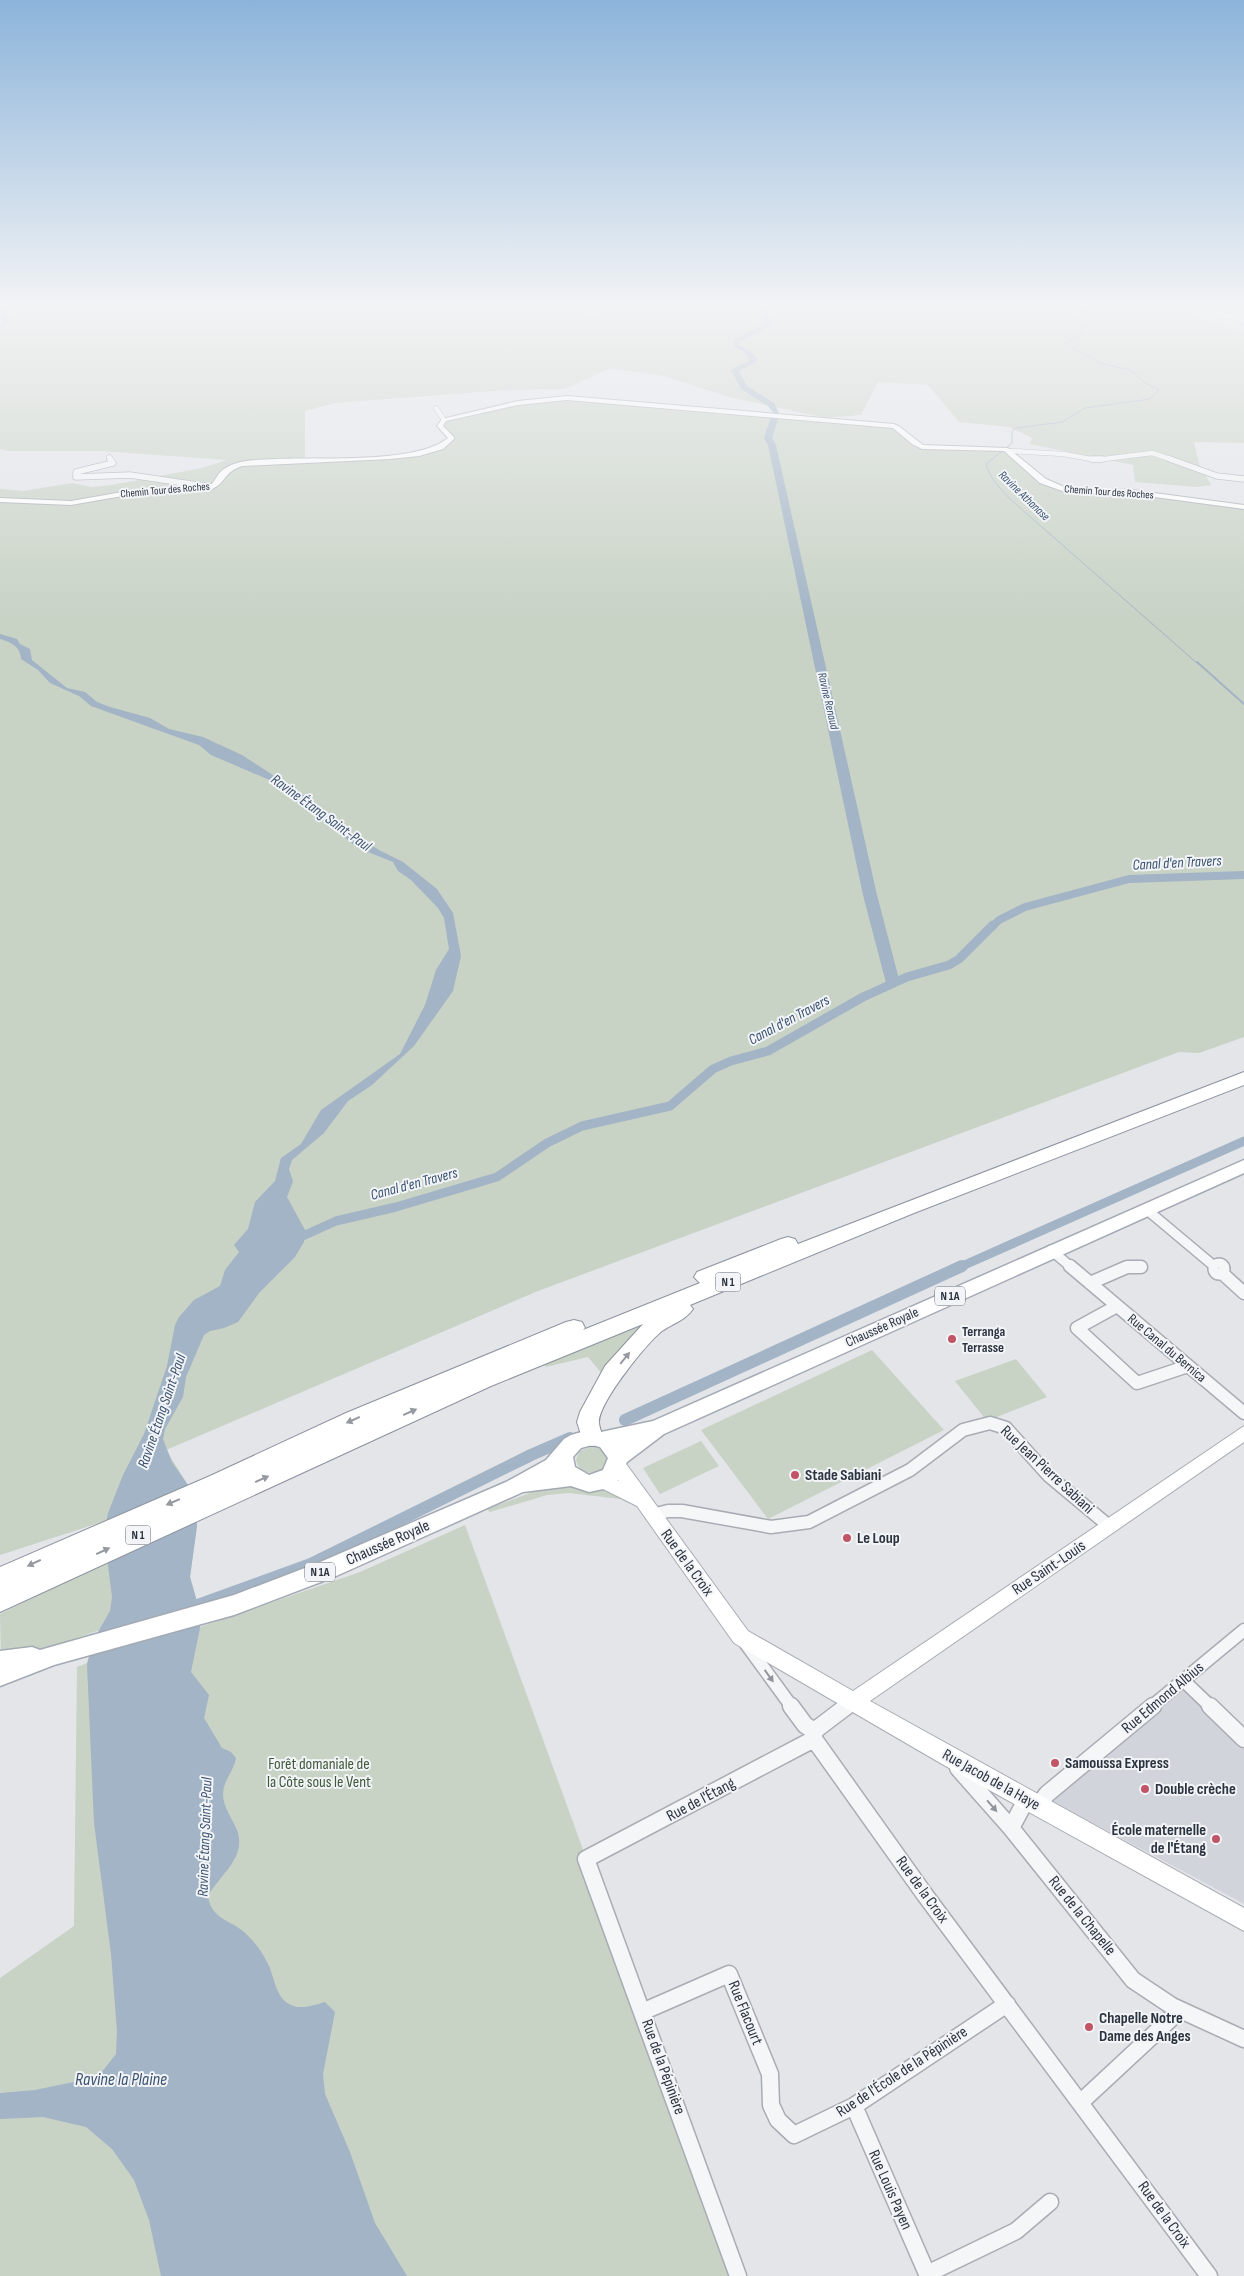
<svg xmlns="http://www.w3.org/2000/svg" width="1244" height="2276" viewBox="0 0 1244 2276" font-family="'Sofia Sans Condensed',sans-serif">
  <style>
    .built { fill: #d1d5db }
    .green { fill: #c8d2c5 }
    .water { fill: #a2b4c5 }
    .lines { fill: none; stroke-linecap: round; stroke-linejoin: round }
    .stream-far1 { stroke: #a2b4c5; stroke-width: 1 }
    .stream { stroke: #a2b4c5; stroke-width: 2 }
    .canal-far2 { stroke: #a2b4c5; stroke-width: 8 }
    .canal-far1 { stroke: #a2b4c5; stroke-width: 9 }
    .canal { stroke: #a2b4c5; stroke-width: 12 }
    .river { fill: #a2b4c5; fill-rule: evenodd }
    .street-far4-casing { stroke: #a8acb3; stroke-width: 5.5 }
    .street-far3-casing { stroke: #a8acb3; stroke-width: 7 }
    .street-far2-casing { stroke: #a8acb3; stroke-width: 12 }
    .street-far1-casing { stroke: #a8acb3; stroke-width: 15 }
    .street-casing { stroke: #a8acb3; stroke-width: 19 }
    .secondary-casing { stroke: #a8acb3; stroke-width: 2 }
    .primary-casing { stroke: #a3aab4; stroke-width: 3 }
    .highway-casing { stroke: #8c939f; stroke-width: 2 }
    .street-far4 { stroke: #f5f6f8; stroke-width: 4.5 }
    .street-far3 { stroke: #f5f6f8; stroke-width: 5.5 }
    .street-far2 { stroke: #f5f6f8; stroke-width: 9 }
    .street-far1 { stroke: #f5f6f8; stroke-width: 12 }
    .street { stroke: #f5f6f8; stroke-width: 16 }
    .secondary { fill: #fff; fill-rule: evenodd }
    .primary { fill: #fff; fill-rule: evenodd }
    .highway { fill: #fff; fill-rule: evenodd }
    .oneway { fill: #969aa0 }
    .oneway2 { fill: #90959c }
    .poi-dot { fill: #c15567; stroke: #f2f4f7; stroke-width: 2 }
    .labels { text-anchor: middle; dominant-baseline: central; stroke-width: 4; stroke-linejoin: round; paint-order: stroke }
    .far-street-label { font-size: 11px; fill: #2c3440; stroke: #f2f4f7 }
    .far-water-label { font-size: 12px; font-style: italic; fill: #3b5370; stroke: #f2f4f7 }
    .shield { fill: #f2f4f7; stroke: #676e77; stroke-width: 1 }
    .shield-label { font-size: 12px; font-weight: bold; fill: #2c3440 }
    .street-label { font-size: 14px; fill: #2c3440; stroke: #f2f4f7 }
    .poi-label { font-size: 14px; font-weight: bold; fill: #2c3440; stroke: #f2f4f7; text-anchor: start }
    .water-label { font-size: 15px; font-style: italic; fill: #3b5370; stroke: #f2f4f7 }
    .near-street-label { font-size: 16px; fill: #2c3440; stroke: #f2f4f7 }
    .near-poi-label { font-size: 16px; font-weight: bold; fill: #2c3440; stroke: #f2f4f7; text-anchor: start }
    .near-park-label { font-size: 16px; fill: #415a3b; stroke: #f2f4f7 }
    .near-water-label { font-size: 18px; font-style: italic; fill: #3b5370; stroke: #f2f4f7 }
  </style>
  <rect width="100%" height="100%" fill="#e3e5e9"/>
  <!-- built -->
  <path class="built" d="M 1183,1690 L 1244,1749 L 1244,1904 L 1050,1800 Z"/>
  <!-- green -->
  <path class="green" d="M 0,303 L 549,303 L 547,306 L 595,313 L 634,310 L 633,303 L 1171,303 L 1195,316 L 1234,329 L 1244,331 L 1244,443 L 1194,442 L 1199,464 L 1211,485 L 1197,487 L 1135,482 L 1133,465 L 1029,444 L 1032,438 L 1009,427 L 959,422 L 928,385 L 878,382 L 861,415 L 826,418 L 729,397 L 664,376 L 610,368 L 565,389 L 506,390 L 335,403 L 305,411 L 305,460 C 329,460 444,461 452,438 L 440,426 L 444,420 L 506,405 L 552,399 L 894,426 L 914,444 L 941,449 L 983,447 L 1006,449 L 1043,481 L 1061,489 L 1106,491 L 1244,507 L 1244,1037 L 1199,1053 L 1179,1052 L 538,1291 L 166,1450 L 188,1485 L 195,1506 L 197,1526 L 190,1577 L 198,1605 L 200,1627 L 360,1572 L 465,1525 L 738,2276 L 0,2276 L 0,1978 L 74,1926 L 77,1667 L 87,1663 L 94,1639 L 100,1630 L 54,1646 L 1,1655 L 0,1614 L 107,1561 L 105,1521 L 0,1555 L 0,489 L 23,491 L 72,483 L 91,487 L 112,485 L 202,468 L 227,460 L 101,451 L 8,451 L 0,449 Z
    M 640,1324 L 644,1328 L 603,1375 L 588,1357 L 546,1367 L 543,1363 Z
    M 872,1350 L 944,1430 L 768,1519 L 701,1430 Z
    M 1016,1359 L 1047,1397 L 987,1421 L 955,1381 Z
    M 701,1441 L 719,1466 L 660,1494 L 643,1468 Z
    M 593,1446 L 603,1450 L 608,1458 L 606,1467 C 596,1476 578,1475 576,1459 L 580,1451 Z
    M 564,1485 L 614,1491 L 629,1500 L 569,1493 L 547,1495 L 490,1512 L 487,1509 L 546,1487 Z"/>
  <!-- water -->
  <path class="water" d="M 0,634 L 17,639 L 20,644 L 30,649 L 32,660 L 67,688 L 85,692 L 97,702 L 110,707 L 150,718 L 169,729 L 203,737 L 242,755 L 308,798 L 310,804 L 343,828 L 379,850 L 403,862 L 437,889 L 453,913 L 461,956 L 453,991 L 414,1046 L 372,1085 L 348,1101 L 324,1133 L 292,1160 L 289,1169 L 293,1181 L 287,1197 L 305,1230 L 304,1242 L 295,1257 L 259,1293 L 238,1322 L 224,1328 L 210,1331 L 204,1335 L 186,1377 L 183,1397 L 165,1429 L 163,1439 L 172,1462 L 188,1485 L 195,1506 L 197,1526 L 190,1577 L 198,1605 L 200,1628 L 191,1672 L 209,1695 L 204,1718 L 222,1748 L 231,1752 L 236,1758 C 234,1771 223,1781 223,1794 C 223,1807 232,1818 237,1830 C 247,1858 220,1874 208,1896 C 211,1921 234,1920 247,1935 C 256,1943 264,1955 269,1966 C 275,1980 276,1998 291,2005 C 302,2010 315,2005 325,2002 L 335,2012 L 323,2074 L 325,2094 L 350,2152 L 375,2223 L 407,2276 L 161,2276 L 149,2220 L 134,2180 L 112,2149 L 86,2127 L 43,2117 L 0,2119 L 0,2093 L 35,2090 L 88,2079 L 101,2073 L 116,2054 L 117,2031 L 111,1954 L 94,1823 L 87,1664 L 94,1639 L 110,1611 L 112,1597 L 104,1534 L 108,1513 L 123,1475 L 144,1434 L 167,1366 L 175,1325 L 179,1317 L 194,1300 L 220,1286 L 225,1270 L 239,1252 L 234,1245 L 248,1229 L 255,1202 L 275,1181 L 281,1158 L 301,1144 L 321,1110 L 400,1054 L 425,1005 L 436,970 L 449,949 L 444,918 L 438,908 L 411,880 L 398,871 L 393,862 L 358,848 L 272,781 L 211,755 L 199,745 L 91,706 L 79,696 L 50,683 L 38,670 L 21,659 C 21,647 11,642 0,639 Z"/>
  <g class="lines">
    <!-- stream-far1 -->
    <path class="stream-far1" d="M 1098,303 L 1080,312 L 1079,324 L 1082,326 L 1079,332 L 1081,334 L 1065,343 L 1102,364 L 1131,370 L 1145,383 L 1159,390 L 1150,399 L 1085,408 L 1062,422 L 1016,428 L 1012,431 L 1012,443 L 986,464 C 990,479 1000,488 1010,499 L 1198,664"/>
    <!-- stream -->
    <path class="stream" d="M 1197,662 L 1244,704"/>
    <!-- canal-far2 -->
    <path class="canal-far2" d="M 992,927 L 999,920 L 1025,907 L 1129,879 L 1244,875"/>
    <!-- canal-far1 -->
    <path class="canal-far1" d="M 294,1240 L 336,1221 L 396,1207 L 497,1177 L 547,1143 L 582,1126 L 670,1106 L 713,1069 L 731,1061 L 768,1051 L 863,997 L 907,977 L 949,965 L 959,959 L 993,925
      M 960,1267 L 1244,1141"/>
    <!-- canal -->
    <path class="canal" d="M 625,1420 L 962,1266
      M 198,1605 L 311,1564 L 531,1455 L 570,1438"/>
    <!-- river -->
    <path class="river" d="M 754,303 L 764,305 L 772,325 L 739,342 L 739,345 L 747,349 L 757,358 L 756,362 L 739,371 L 747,386 L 774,403 L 779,413 L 775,415 L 768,406 L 741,389 L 731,370 L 750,360 L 743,351 L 734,347 L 733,340 L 765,324 L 759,307 Z
      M 0,306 L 9,320 L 0,330 L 3,320 Z
      M 774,417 L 778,419 L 772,438 L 776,445 L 877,895 L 900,983 L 893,987 L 886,983 L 863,895 L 768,445 L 764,438 L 770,419 Z"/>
    <defs>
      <path id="street-far4" d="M 1211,303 L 1217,313 L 1244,321
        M 436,408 L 444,420
        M 1011,451 L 1064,454 L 1096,460 L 1152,453 L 1173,460
        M 109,457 L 111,460"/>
      <path id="street-far3" d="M 110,459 L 113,463 L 76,472 L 76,477 L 130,475 L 211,487
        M 1092,459 L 1102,459
        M 1170,459 L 1217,476 L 1244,479"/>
      <path id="street-far2" d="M 1146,1209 L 1214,1266
        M 1051,1250 L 1071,1267"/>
      <path id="street-far1" d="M1214.5 1269a4.5 4.5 0 1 1 9 0a4.5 4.5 0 1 1-9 0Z
        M 1070,1266 L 1244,1413
        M 1222,1273 L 1244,1293
        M 1090,1283 L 1127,1267 L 1141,1267
        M 1117,1306 L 1077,1328 L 1137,1383 L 1188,1366
        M 652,1515 L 668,1511 L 682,1511 L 771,1527 L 809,1522 L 910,1470 L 963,1430 L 990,1423 L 1006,1428 L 1049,1476 L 1109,1526
        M 746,1644 L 792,1707
        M 1184,1681 L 1211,1707
        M 846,1707 L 853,1702
        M 1151,1707 L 1244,1630"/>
      <path id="street" d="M 791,1706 L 805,1725 L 814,1731
        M 1210,1706 L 1244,1739
        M 814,1731 L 814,1739 L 925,1895 L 1209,2276
        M 814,1731 L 847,1706
        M 958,1768 L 1011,1828 L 1133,1980 L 1172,2006 L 1244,2039
        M 1038,1806 L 1047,1794 L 1153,1706
        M 1011,1828 L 1026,1800
        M 642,2012 L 729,1974 L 770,2074 L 771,2105 L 778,2120 L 794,2135 L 854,2106 L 1007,2004
        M 1081,2102 L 1180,2010
        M 854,2106 L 928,2276
        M 927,2274 L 1016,2231 L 1050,2202
        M 738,2276 L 586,1859 L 814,1739"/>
      <path id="secondary" d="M 567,396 L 894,424 L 900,427 L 923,445 L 1008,448 L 1046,479 L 1069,489 L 1132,490 L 1244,505 L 1244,509 L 1132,494 L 1068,493 L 1040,483 L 1004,451 L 922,449 L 912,444 L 893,428 L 567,400 L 518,405 L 446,421 L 443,426 L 454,437 L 454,439 L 443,449 L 419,456 L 390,459 L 242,466 C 224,472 226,482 214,488 L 128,495 L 71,505 L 0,502 L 0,498 L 71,501 L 128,491 L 212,484 C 216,479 218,473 224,469 C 238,459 259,460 276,459 C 318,457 417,464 448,438 L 437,426 L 442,419 L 518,401 Z
        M 1244,1426 L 1244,1442 L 870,1701 L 1244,1908 L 1244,1931 L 942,1764 L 734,1643 L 637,1506 L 597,1486 L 594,1481 L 597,1476 L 603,1474 L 619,1481 L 609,1466 L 612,1461 L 618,1459 L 624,1461 L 748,1631 L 853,1691 Z"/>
      <path id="primary" d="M 1244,1160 L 1244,1173 L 664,1434 L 627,1462 L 617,1482 L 608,1488 L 589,1492 L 571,1486 L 523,1492 L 334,1577 L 234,1615 L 54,1665 L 0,1686 L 0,1651 L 32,1647 L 40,1650 L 234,1595 L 318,1563 L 506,1482 L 546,1460 L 564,1439 L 571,1435 L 592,1429 L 601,1432 L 653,1421 ZM 592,1445 L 600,1447 L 608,1458 L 603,1470 L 589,1475 L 575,1467 L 573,1457 L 581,1448 Z"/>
      <path id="highway" d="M 1244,1072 L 1244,1085 L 914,1213 L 690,1305 L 693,1309 C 686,1320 672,1324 662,1331 C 646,1344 599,1402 599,1422 C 599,1427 602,1433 603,1437 L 600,1444 L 592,1446 L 584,1444 L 577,1422 L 580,1412 L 605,1366 L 643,1324 L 491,1386 L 0,1612 L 0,1567 L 210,1476 L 346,1413 L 566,1322 L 574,1320 L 582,1322 L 585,1328 L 583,1330 L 700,1283 L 694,1277 L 697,1272 L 781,1239 L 788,1237 L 795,1239 L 798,1244 Z"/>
    </defs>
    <!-- street-far4 casing -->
    <use href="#street-far4" class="street-far4-casing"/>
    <!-- street-far3 casing -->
    <use href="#street-far3" class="street-far3-casing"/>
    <!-- street-far2 casing -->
    <use href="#street-far2" class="street-far2-casing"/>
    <!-- street-far1 casing -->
    <use href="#street-far1" class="street-far1-casing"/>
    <!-- street casing -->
    <use href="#street" class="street-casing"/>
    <!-- secondary casing -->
    <use href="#secondary" class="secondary-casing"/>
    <!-- primary casing -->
    <use href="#primary" class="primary-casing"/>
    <!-- highway casing -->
    <use href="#highway" class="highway-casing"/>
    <!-- street-far4 -->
    <use href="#street-far4" class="street-far4"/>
    <!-- street-far3 -->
    <use href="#street-far3" class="street-far3"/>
    <!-- street-far2 -->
    <use href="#street-far2" class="street-far2"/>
    <!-- street-far1 -->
    <use href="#street-far1" class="street-far1"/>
    <!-- street -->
    <use href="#street" class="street"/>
    <!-- secondary -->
    <use href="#secondary" class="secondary"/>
    <!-- primary -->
    <use href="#primary" class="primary"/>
    <!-- highway -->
    <use href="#highway" class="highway"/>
  </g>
  <!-- one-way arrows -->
  <defs><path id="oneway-solid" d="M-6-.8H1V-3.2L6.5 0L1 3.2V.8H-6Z" transform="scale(1.25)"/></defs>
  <g class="oneway">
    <use href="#oneway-solid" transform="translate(625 1358) rotate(-51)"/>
    <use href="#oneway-solid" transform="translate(410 1412) rotate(-24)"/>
    <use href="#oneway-solid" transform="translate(353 1420) rotate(156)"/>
    <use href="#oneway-solid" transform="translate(262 1479) rotate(-24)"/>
    <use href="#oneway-solid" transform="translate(173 1502) rotate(157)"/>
    <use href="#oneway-solid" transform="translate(103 1551) rotate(-25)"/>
    <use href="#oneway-solid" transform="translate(34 1563) rotate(155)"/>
  </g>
  <g class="oneway2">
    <use href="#oneway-solid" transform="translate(769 1676) rotate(54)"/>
    <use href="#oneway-solid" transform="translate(992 1806) rotate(49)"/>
  </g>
  <!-- sky -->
  <linearGradient id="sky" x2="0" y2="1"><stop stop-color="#8cb4da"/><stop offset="0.49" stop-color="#f2f3f5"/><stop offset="1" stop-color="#f2f3f5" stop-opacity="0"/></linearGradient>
  <rect width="1244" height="621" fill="url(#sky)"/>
  <!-- markers -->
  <g class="poi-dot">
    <circle cx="952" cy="1339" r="5"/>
    <circle cx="795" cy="1475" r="5"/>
    <circle cx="847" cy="1538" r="5"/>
    <circle cx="1055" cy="1763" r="5"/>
    <circle cx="1145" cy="1789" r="5"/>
    <circle cx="1216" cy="1839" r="5"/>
    <circle cx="1089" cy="2027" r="5"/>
  </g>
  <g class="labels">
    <!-- far-street labels -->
    <g class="far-street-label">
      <text transform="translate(165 490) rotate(-5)">Chemin Tour des Roches</text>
      <text transform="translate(1109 492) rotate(4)">Chemin Tour des Roches</text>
    </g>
    <!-- far-water labels -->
    <g class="far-water-label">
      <text transform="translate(1024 496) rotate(44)">Ravine Athanase</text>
      <text transform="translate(828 701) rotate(77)">Ravine Renaud</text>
    </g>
    <!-- shield labels -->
    <g class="shield">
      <rect x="715.5" y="1272.5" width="25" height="19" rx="4"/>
      <rect x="935" y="1286.5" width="30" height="19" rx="4"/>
      <rect x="125.5" y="1525.5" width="25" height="19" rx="4"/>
      <rect x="305" y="1562.5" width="30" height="19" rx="4"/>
    </g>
    <g class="shield-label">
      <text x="728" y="1282">N 1</text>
      <text x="950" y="1296">N 1A</text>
      <text x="138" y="1535">N 1</text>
      <text x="320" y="1572">N 1A</text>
    </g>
    <!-- street labels -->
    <g class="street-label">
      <text transform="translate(882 1327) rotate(-24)">Chaussée Royale</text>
      <text transform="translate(1167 1348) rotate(40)">Rue Canal du Bernica</text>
    </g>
    <!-- poi labels -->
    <g class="poi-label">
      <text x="962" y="1331">Terranga<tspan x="962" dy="16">Terrasse</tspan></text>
    </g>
    <!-- water labels -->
    <g class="water-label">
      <text transform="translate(321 813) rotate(36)">Ravine Étang Saint-Paul</text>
      <text transform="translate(1177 863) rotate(-3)">Canal d'en Travers</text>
      <text transform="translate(789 1020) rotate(-28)">Canal d'en Travers</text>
      <text transform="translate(414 1184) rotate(-15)">Canal d'en Travers</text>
      <text transform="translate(162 1411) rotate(-71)">Ravine Étang Saint-Paul</text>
      <text transform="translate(205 1837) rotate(-88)">Ravine Étang Saint-Paul</text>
    </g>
    <!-- near-street labels -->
    <g class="near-street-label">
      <text transform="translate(1047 1470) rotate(43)">Rue Jean Pierre Sabiani</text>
      <text transform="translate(388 1543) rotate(-24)">Chaussée Royale</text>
      <text transform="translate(687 1563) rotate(54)">Rue de la Croix</text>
      <text transform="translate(1049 1568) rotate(-34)">Rue Saint-Louis</text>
      <text transform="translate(1163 1698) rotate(-40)">Rue Edmond Albius</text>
      <text transform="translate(991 1780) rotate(29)">Rue Jacob de la Haye</text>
      <text transform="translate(701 1800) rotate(-28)">Rue de l'Étang</text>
      <text transform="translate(922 1890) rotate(54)">Rue de la Croix</text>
      <text transform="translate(1082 1916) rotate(51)">Rue de la Chapelle</text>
      <text transform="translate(745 2013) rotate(68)">Rue Flacourt</text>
      <text transform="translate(663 2067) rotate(70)">Rue de la Pépinière</text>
      <text transform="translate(902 2072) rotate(-33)">Rue de l'École de la Pépinière</text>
      <text transform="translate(890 2190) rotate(66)">Rue Louis Payen</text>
      <text transform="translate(1164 2215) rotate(54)">Rue de la Croix</text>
    </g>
    <!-- near-poi labels -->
    <g class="near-poi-label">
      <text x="805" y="1475">Stade Sabiani</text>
      <text x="857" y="1538">Le Loup</text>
      <text x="1065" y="1763">Samoussa Express</text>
      <text x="1155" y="1789">Double crèche</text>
      <text x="1206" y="1830" text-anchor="end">École maternelle<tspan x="1206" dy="18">de l'Étang</tspan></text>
      <text x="1099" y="2018">Chapelle Notre<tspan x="1099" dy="18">Dame des Anges</tspan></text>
    </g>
    <!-- near-park labels -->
    <g class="near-park-label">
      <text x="319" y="1764">Forêt domaniale de<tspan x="319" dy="18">la Côte sous le Vent</tspan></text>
    </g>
    <!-- near-water labels -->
    <g class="near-water-label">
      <text x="121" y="2079">Ravine la Plaine</text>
    </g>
  </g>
</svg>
